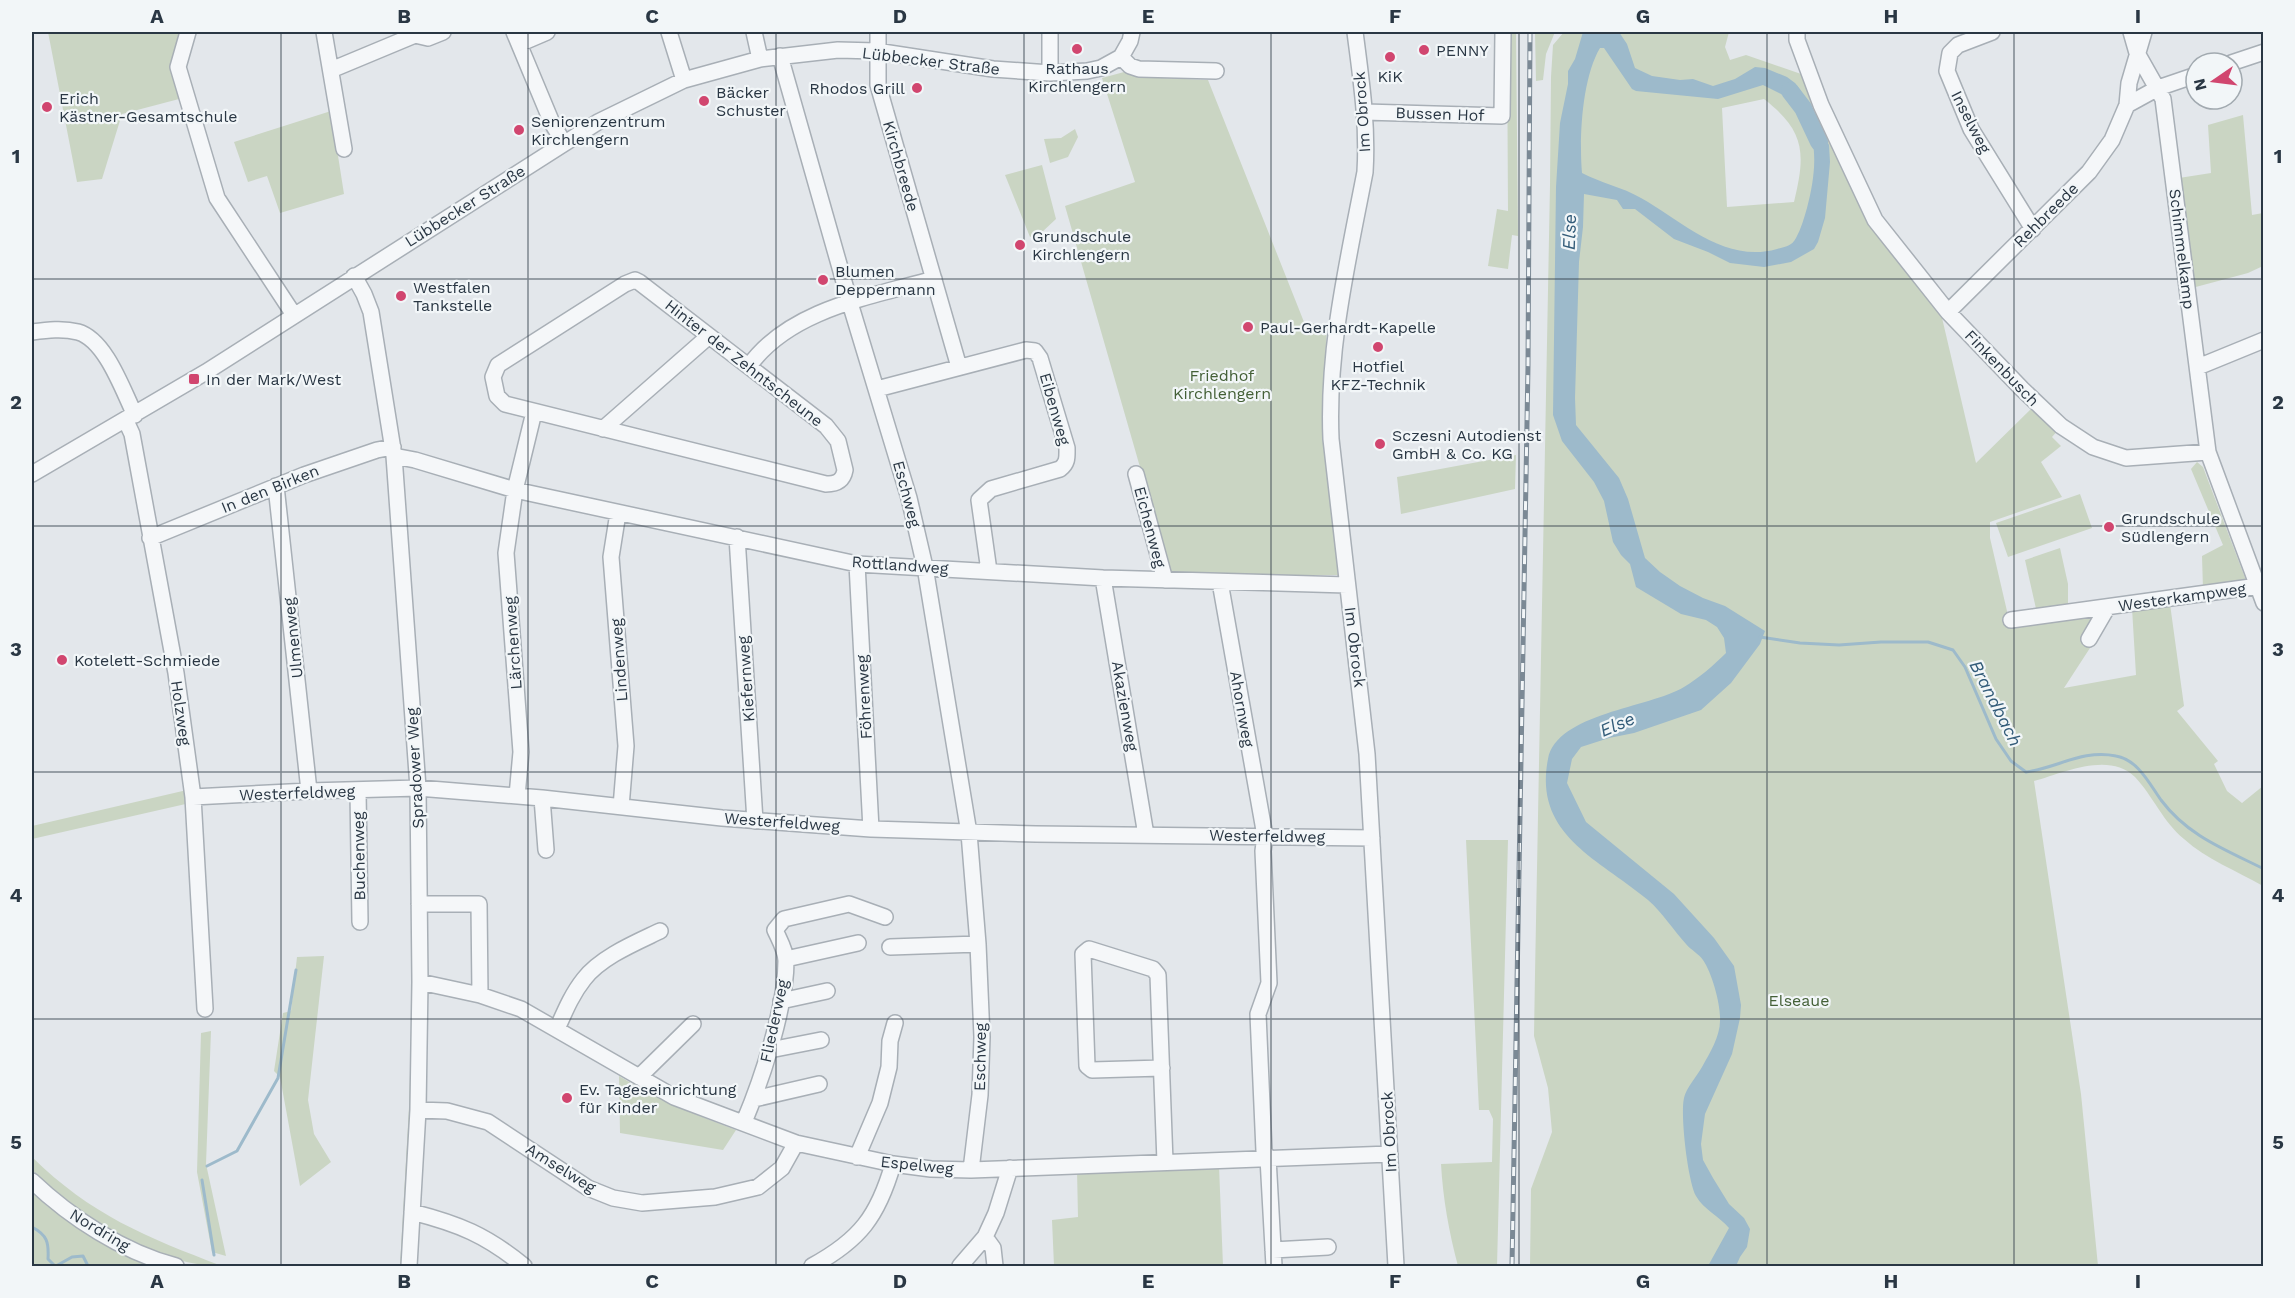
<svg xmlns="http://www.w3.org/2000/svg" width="2295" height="1298" viewBox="0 0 2295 1298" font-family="'Work Sans',sans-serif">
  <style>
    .green { fill: #cad5c3; fill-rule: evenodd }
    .water { fill: #9dbacb }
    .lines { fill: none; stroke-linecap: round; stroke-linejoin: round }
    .stream { stroke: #9dbacb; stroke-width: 3 }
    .river { stroke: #9dbacb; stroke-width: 18 }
    .minor-casing { stroke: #a8afb6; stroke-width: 18 }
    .minor { stroke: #f5f7f9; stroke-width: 15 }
    .rail-casing { stroke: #7b8995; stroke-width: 5 }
    .rail { stroke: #f2f6f8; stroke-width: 3; stroke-dasharray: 9; stroke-linecap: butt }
    .grid { fill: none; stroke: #2a3744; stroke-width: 1.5; stroke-opacity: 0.55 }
    .poi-dot { fill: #d1466f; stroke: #f2f6f8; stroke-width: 2 }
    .labels { text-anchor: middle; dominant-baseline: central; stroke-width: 4.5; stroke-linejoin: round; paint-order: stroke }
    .poi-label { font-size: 16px; fill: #2a3744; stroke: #f2f6f8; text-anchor: start }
    .street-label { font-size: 16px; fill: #2a3744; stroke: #f2f6f8 }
    .park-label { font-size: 16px; fill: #446037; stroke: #f2f6f8 }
    .water-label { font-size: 18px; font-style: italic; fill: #335c79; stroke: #f2f6f8 }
    .neatline { fill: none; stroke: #2a3744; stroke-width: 2 }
    .grid-label { font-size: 20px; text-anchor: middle; font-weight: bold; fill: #2a3744 }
  </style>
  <rect width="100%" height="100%" fill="#e3e7eb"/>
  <!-- green -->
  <path class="green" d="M 48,32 L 179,32 L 170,67 L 179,99 L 122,114 L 102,179 L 77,182 Z
    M 1507,32 L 1516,32 L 1518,236 L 1512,235 L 1508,269 L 1488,266 L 1497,209 L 1508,211 Z
    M 1535,32 L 1555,32 L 1546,54 L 1543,80 L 1536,81 Z
    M 1564,32 L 1729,32 L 1725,47 L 1730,60 L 1746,55 L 1804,75 L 1816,104 L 1798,117 L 1803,123 L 1820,111 L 1872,221 L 1939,305 L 1976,463 L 2032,408 L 2059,429 L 2052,437 L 2061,446 L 2041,462 L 2062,497 L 1990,522 L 1990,538 L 2010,624 L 2114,611 L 2064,688 L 2136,675 L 2132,608 L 2170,604 L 2184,706 L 2177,711 L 2218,761 L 2214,764 L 2227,791 L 2242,803 L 2263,786 L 2263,886 C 2237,871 2206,859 2184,839 C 2163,822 2153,796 2135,777 C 2109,751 2063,773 2034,781 L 2081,1094 L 2098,1266 L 1530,1266 L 1531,1189 L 1552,1132 L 1548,1088 L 1534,1036 L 1535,974 L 1550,185 L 1551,77 L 1553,45 ZM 1764,99 C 1805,131 1806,153 1794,202 L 1727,207 L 1722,108 Z
    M 1124,72 L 1138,77 L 1208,80 L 1304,322 L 1327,326 L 1322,415 L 1338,575 L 1171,575 L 1065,206 L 1135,182 L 1102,78 Z
    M 331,111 L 344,194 L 280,213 L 267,176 L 248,182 L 234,142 Z
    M 2243,115 L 2252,215 L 2263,213 L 2263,266 L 2248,273 L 2192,288 L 2179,178 L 2211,173 L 2208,125 Z
    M 1075,129 L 1078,137 L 1068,157 L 1050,163 L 1044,139 L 1061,138 Z
    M 1042,165 L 1056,219 L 1041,233 L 1030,237 L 1005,175 Z
    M 1516,455 L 1515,489 L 1401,514 L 1397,477 Z
    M 2197,462 L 2203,467 L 2247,583 L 2203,589 L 2202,556 L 2223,545 L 2191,469 Z
    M 2080,494 L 2092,528 L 2008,557 L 1996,523 Z
    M 2060,548 L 2068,584 L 2068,610 L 2037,613 L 2025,560 Z
    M 187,790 L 190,803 L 32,839 L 32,826 Z
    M 1466,840 L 1508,840 L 1497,1266 L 1458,1266 C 1449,1232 1443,1199 1441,1164 L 1492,1162 L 1493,1119 L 1489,1110 L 1479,1110 Z
    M 324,956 L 308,1100 L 314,1134 L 331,1162 L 300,1186 L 280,1077 L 274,1071 L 283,1013 L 291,1011 L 297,957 Z
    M 412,1007 L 415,1008 L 413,1106 L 404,1266 L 400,1266 L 409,1107 Z
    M 211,1031 L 206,1164 L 226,1256 L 212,1252 L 197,1172 L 201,1033 Z
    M 619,1076 C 658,1100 694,1114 736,1130 L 723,1150 L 620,1133 Z
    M 32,1157 C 91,1215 146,1237 222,1266 C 152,1266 81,1215 32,1170 Z
    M 1219,1166 L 1223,1266 L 1054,1266 L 1052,1220 L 1078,1217 L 1077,1170 Z
    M 32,1191 L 47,1206 L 104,1243 L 149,1266 L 32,1266 Z"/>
  <!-- water -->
  <path class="water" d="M 1583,32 L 1619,32 L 1627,44 L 1635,68 L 1652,76 L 1680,80 L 1693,79 L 1713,86 L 1735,79 L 1755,67 L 1765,68 L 1787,77 L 1795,83 L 1801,91 L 1806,106 L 1798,110 L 1785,96 L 1763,85 L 1718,99 L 1636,91 L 1632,89 L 1604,48 L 1600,48 C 1582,78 1579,138 1582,173 C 1601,183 1622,187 1641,198 C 1682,221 1725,264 1777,249 C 1785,247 1792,246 1796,238 C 1801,229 1804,218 1807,208 C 1814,181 1819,149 1807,123 L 1814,118 L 1829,145 L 1830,162 L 1825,218 L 1818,242 L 1814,249 L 1791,262 L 1764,267 L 1730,263 L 1708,252 L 1674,239 L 1635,209 L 1623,209 L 1617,200 L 1584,194 L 1583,227 L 1579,262 L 1575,398 L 1576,425 L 1619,478 L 1628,499 L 1645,558 L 1660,572 L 1680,586 L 1703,598 L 1725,606 L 1765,631 L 1760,644 L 1731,683 L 1701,710 L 1634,733 L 1609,738 L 1581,747 L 1572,759 L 1567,783 L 1586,822 L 1674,894 L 1714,938 L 1734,966 L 1741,1005 L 1740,1018 L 1732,1054 L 1705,1114 L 1701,1144 L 1703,1160 L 1713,1178 L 1729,1204 L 1744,1218 L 1750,1229 L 1747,1247 L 1740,1257 L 1736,1266 L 1708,1266 L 1729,1228 C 1719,1216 1704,1210 1696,1196 C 1688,1182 1680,1115 1684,1098 C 1686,1088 1697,1076 1702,1067 C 1710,1053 1720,1036 1720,1021 C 1721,1005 1712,973 1703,960 C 1699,954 1691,950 1686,944 C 1673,930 1663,913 1648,900 C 1599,859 1533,835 1548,759 C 1557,713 1649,708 1684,687 C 1699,678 1714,665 1726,653 L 1724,638 L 1717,627 L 1706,620 L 1681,614 L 1636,587 L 1630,564 L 1621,555 L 1613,542 L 1604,501 L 1594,482 L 1562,441 L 1553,415 L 1556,187 L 1560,123 L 1568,84 L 1568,71 L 1575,59 Z"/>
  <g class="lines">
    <!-- stream -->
    <path class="stream" d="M 1760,637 L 1800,643 L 1839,645 L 1881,642 L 1928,642 L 1953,650 L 1965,667 L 1996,739 L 2011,761 L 2026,772 C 2057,768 2083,749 2116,756 C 2138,760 2149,783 2161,800 C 2188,836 2224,849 2264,869
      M 207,1166 L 237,1151 L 278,1078 L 296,970
      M 202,1180 L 214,1255
      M 32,1227 C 47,1235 49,1242 48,1259 L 55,1266
      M 56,1266 L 72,1257 L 83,1256 L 88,1266"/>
    <!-- river -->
    <path class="river" d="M 1790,91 L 1803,108 L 1819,142"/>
    <defs>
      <path id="minor" d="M 188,32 L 178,67 L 217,198 L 294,315
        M 324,32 L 344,149
        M 514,32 L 552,123 L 564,143
        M 669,32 L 684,80
        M 754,32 L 760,59
        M 878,32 L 878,85 L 959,367
        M 1050,32 L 1050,73
        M 1355,32 C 1361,79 1368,124 1365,172 C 1348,261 1327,348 1331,439 L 1367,754 L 1396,1266
        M 1797,32 L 1797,40 L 1821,105 L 1875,220 L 1948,312 L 2022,389 L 2061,426 L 2093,447 L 2126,458 L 2208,452
        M 1992,32 L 1958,45 L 1950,53 L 1947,71 L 1971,129 L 2033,229
        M 2131,32 L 2137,53 L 2163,99 L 2208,452 L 2264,603
        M 519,44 L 547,32
        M 780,56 L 850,303 L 909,498 L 925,567 L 969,833 L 978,944 L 982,1037 L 980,1095 L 971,1170
        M 1121,57 L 1130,66 L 1139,69 L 1216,71
        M 2231,63 L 2264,52
        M 331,70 L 415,35 L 428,38 L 443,32
        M 2127,105 L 2129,83 L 2144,32
        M 1365,112 L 1502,116 L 1503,32
        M 354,276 L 364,294 L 371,312 L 394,456 L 418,788 L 420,982 L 418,1110 L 409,1266
        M 635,280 L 639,282 L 826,426 L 838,441 L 845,470 C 843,481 837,484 826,484 L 505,404 L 497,396 L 493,377 L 498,365 L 625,284 Z
        M 1948,312 L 2089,172 L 2112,140 L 2127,105 L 2158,88 L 2196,75
        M 32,332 C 47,330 63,328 78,332 C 106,340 123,391 135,415
        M 749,366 C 790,309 870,297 934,279
        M 2198,367 L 2264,340
        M 877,389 L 1026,350 L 1035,351 L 1040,358 L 1067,448 C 1067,457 1068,463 1060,469 L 991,489 L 979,500 L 989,571
        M 126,421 L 132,434 L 176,673 L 193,797 L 205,1009
        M 603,429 L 709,336
        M 394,456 L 415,460 L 515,490 L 857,564 L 1103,578 L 1347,585
        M 32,474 L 206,372 L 598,122 L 684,80 L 760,59 L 838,50 L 876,51 L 993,69 L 1050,73 L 1087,71 L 1101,68 L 1121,57 L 1130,41 L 1132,32
        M 1136,474 L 1165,580
        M 276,486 L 309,791
        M 618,513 L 611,557 L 626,746 L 621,807
        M 737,537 L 755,821
        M 150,538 L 304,475 L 377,450 L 393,447
        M 857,564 L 871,829
        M 1103,578 L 1146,835
        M 1220,582 L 1265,836 L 1263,851 L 1269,983 L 1258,1014 L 1264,1151 L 1268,1158 L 1274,1266
        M 2011,620 L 2258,586
        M 2089,639 L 2107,608
        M 358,791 L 360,922
        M 517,796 L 521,752 L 506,553 L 515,490 L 534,412
        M 193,797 L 309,791 L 418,788 L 542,798 L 722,818 L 871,829 L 1036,834 L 1372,838
        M 542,798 L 546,850
        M 419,904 L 479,904 L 480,995
        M 890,947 L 978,944
        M 786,959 L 858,943
        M 420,982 L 480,995 L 521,1009 L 674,1097 L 796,1143 L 893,1164 L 931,1169 L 971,1170 L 1390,1154
        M 781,1001 L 827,991
        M 557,1029 C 565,1011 572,994 584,979 C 601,957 635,943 660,931
        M 770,1050 L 821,1040
        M 1162,1068 L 1092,1070 L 1087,1066 L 1083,954 L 1089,949 L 1153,969 L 1158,975 L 1165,1162
        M 639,1077 L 693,1024
        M 754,1099 L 819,1084
        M 418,1110 L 447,1111 L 488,1122 L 588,1188 L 613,1198 L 642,1203 L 715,1197 L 758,1187 L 782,1168 L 796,1143
        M 744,1122 C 762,1079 786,1007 786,961 C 786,951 779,939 775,930 L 784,919 L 849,904 L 885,917
        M 857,1157 L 880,1103 L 889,1067 L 890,1041 L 895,1023
        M 32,1181 C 71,1218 123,1252 176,1266
        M 412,1212 C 459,1224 486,1235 524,1266
        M 985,1237 L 993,1248 L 995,1266
        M 1273,1250 L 1328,1247
        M 812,1266 C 860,1240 878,1216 893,1164
        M 960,1266 L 985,1237 L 996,1213 L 1010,1168"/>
    </defs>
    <!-- minor casing -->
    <use href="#minor" class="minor-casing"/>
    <!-- minor -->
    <use href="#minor" class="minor"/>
    <defs>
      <path id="rail" d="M 1512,1266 L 1528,366 L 1530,32"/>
    </defs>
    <!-- rail casing -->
    <use href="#rail" class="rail-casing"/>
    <!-- rail -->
    <use href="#rail" class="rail"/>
  </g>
  <!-- grid -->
  <path class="grid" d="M 281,32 L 281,1266M 528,32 L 528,1266M 776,32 L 776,1266M 1024,32 L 1024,1266M 1271,32 L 1271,1266M 1519,32 L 1519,1266M 1767,32 L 1767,1266M 2014,32 L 2014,1266M 32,279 L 2264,279M 32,526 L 2264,526M 32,772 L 2264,772M 32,1019 L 2264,1019"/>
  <!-- markers -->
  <g class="poi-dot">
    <circle cx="1077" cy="49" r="6"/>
    <circle cx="1424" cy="50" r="6"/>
    <circle cx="1390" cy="57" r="6"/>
    <circle cx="917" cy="88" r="6"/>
    <circle cx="704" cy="101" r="6"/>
    <circle cx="47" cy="107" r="6"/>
    <circle cx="519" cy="130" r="6"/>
    <circle cx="1020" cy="245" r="6"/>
    <circle cx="823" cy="280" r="6"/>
    <circle cx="401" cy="296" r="6"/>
    <circle cx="1248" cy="327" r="6"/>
    <circle cx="1378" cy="347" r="6"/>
    <rect x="188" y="373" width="12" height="12" rx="3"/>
    <circle cx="1380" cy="444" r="6"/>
    <circle cx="2109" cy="527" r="6"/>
    <circle cx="62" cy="660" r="6"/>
    <circle cx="567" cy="1098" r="6"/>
  </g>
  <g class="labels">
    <!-- poi labels -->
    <g class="poi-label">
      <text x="1436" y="50">PENNY</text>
      <text x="1077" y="68" text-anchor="middle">Rathaus<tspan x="1077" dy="18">Kirchlengern</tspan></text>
      <text x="1390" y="76" text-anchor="middle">KiK</text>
      <text x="905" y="88" text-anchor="end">Rhodos Grill</text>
      <text x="716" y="92">Bäcker<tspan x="716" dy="18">Schuster</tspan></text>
      <text x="59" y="98">Erich<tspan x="59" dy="18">Kästner-Gesamtschule</tspan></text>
      <text x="531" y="121">Seniorenzentrum<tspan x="531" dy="18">Kirchlengern</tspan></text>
      <text x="1032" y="236">Grundschule<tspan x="1032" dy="18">Kirchlengern</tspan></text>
      <text x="835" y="271">Blumen<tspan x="835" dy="18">Deppermann</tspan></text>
      <text x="413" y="287">Westfalen<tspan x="413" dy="18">Tankstelle</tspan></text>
      <text x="1260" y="327">Paul-Gerhardt-Kapelle</text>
      <text x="1378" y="366" text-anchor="middle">Hotfiel<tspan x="1378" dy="18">KFZ-Technik</tspan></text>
      <text x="206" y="379">In der Mark/West</text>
      <text x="1392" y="435">Sczesni Autodienst<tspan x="1392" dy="18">GmbH &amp; Co. KG</tspan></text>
      <text x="2121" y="518">Grundschule<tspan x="2121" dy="18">Südlengern</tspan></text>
      <text x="74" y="660">Kotelett-Schmiede</text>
      <text x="579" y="1089">Ev. Tageseinrichtung<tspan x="579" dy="18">für Kinder</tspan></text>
    </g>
    <!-- street labels -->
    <g class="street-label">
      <text transform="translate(931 61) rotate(7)">Lübbecker Straße</text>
      <text transform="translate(1362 112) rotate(-94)">Im Obrock</text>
      <text transform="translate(1440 114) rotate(2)">Bussen Hof</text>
      <text transform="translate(1971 122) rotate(63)">Inselweg</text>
      <text transform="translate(901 166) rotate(74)">Kirchbreede</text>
      <text transform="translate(465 206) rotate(-32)">Lübbecker Straße</text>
      <text transform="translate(2046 215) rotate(-45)">Rehbreede</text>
      <text transform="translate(2182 249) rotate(83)">Schimmelkamp</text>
      <text transform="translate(744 363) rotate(38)">Hinter der Zehntscheune</text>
      <text transform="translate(2002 368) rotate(46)">Finkenbusch</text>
      <text transform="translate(1055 409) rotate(74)">Eibenweg</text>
      <text transform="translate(270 489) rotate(-22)">In den Birken</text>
      <text transform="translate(907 494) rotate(75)">Eschweg</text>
      <text transform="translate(1150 527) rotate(75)">Eichenweg</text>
      <text transform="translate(900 565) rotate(4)">Rottlandweg</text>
      <text transform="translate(2182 597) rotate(-8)">Westerkampweg</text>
      <text transform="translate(293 638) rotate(-96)">Ulmenweg</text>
      <text transform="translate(513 643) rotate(-94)">Lärchenweg</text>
      <text transform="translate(1355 647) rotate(83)">Im Obrock</text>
      <text transform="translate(619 660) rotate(-94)">Lindenweg</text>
      <text transform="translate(746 679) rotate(-94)">Kiefernweg</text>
      <text transform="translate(864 697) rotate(-93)">Föhrenweg</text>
      <text transform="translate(1125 706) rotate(80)">Akazienweg</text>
      <text transform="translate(1242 709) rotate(80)">Ahornweg</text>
      <text transform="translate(181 713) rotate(82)">Holzweg</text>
      <text transform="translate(415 768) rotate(-93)">Spradower Weg</text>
      <text transform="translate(297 793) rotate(-2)">Westerfeldweg</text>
      <text transform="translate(782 822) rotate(4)">Westerfeldweg</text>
      <text transform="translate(1267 836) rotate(1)">Westerfeldweg</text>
      <text transform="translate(359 856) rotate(-91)">Buchenweg</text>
      <text transform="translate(774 1021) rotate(-78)">Fliederweg</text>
      <text transform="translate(980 1057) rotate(-89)">Eschweg</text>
      <text transform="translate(1389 1132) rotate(-93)">Im Obrock</text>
      <text transform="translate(917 1165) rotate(6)">Espelweg</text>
      <text transform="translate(561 1168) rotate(32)">Amselweg</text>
      <text transform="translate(100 1230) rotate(31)">Nordring</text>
    </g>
    <!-- park labels -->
    <g class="park-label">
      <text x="1222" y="375">Friedhof<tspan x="1222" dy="18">Kirchlengern</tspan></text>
      <text x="1799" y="1000">Elseaue</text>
    </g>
    <!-- water labels -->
    <g class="water-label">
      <text transform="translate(1569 232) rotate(-88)">Else</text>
      <text transform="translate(1996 703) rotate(63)">Brandbach</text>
      <text transform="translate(1617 724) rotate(-23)">Else</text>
    </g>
  </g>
  <!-- border -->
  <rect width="2295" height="1298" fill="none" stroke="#f2f6f8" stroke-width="66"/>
  <!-- north arrow -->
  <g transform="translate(2214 81) rotate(256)"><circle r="28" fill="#f2f6f8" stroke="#a2aab0" stroke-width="1.5"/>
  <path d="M0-4.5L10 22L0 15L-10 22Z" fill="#d1466f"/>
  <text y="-9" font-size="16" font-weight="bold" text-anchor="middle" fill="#2a3744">N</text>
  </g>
  <rect x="33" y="33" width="2229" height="1232" class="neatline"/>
  <g class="grid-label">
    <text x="157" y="23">A</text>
    <text x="404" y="23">B</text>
    <text x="652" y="23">C</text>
    <text x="900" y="23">D</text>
    <text x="1148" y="23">E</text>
    <text x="1395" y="23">F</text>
    <text x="1643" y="23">G</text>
    <text x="1891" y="23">H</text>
    <text x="2138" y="23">I</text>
    <text x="16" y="163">1</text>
    <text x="2278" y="163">1</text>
    <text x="16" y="409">2</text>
    <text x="2278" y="409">2</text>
    <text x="16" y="656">3</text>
    <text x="2278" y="656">3</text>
    <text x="16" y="902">4</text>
    <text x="2278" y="902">4</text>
    <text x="16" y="1149">5</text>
    <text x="2278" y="1149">5</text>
    <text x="157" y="1288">A</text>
    <text x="404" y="1288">B</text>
    <text x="652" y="1288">C</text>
    <text x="900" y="1288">D</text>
    <text x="1148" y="1288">E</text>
    <text x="1395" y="1288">F</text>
    <text x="1643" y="1288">G</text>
    <text x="1891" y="1288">H</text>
    <text x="2138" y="1288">I</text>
  </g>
</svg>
